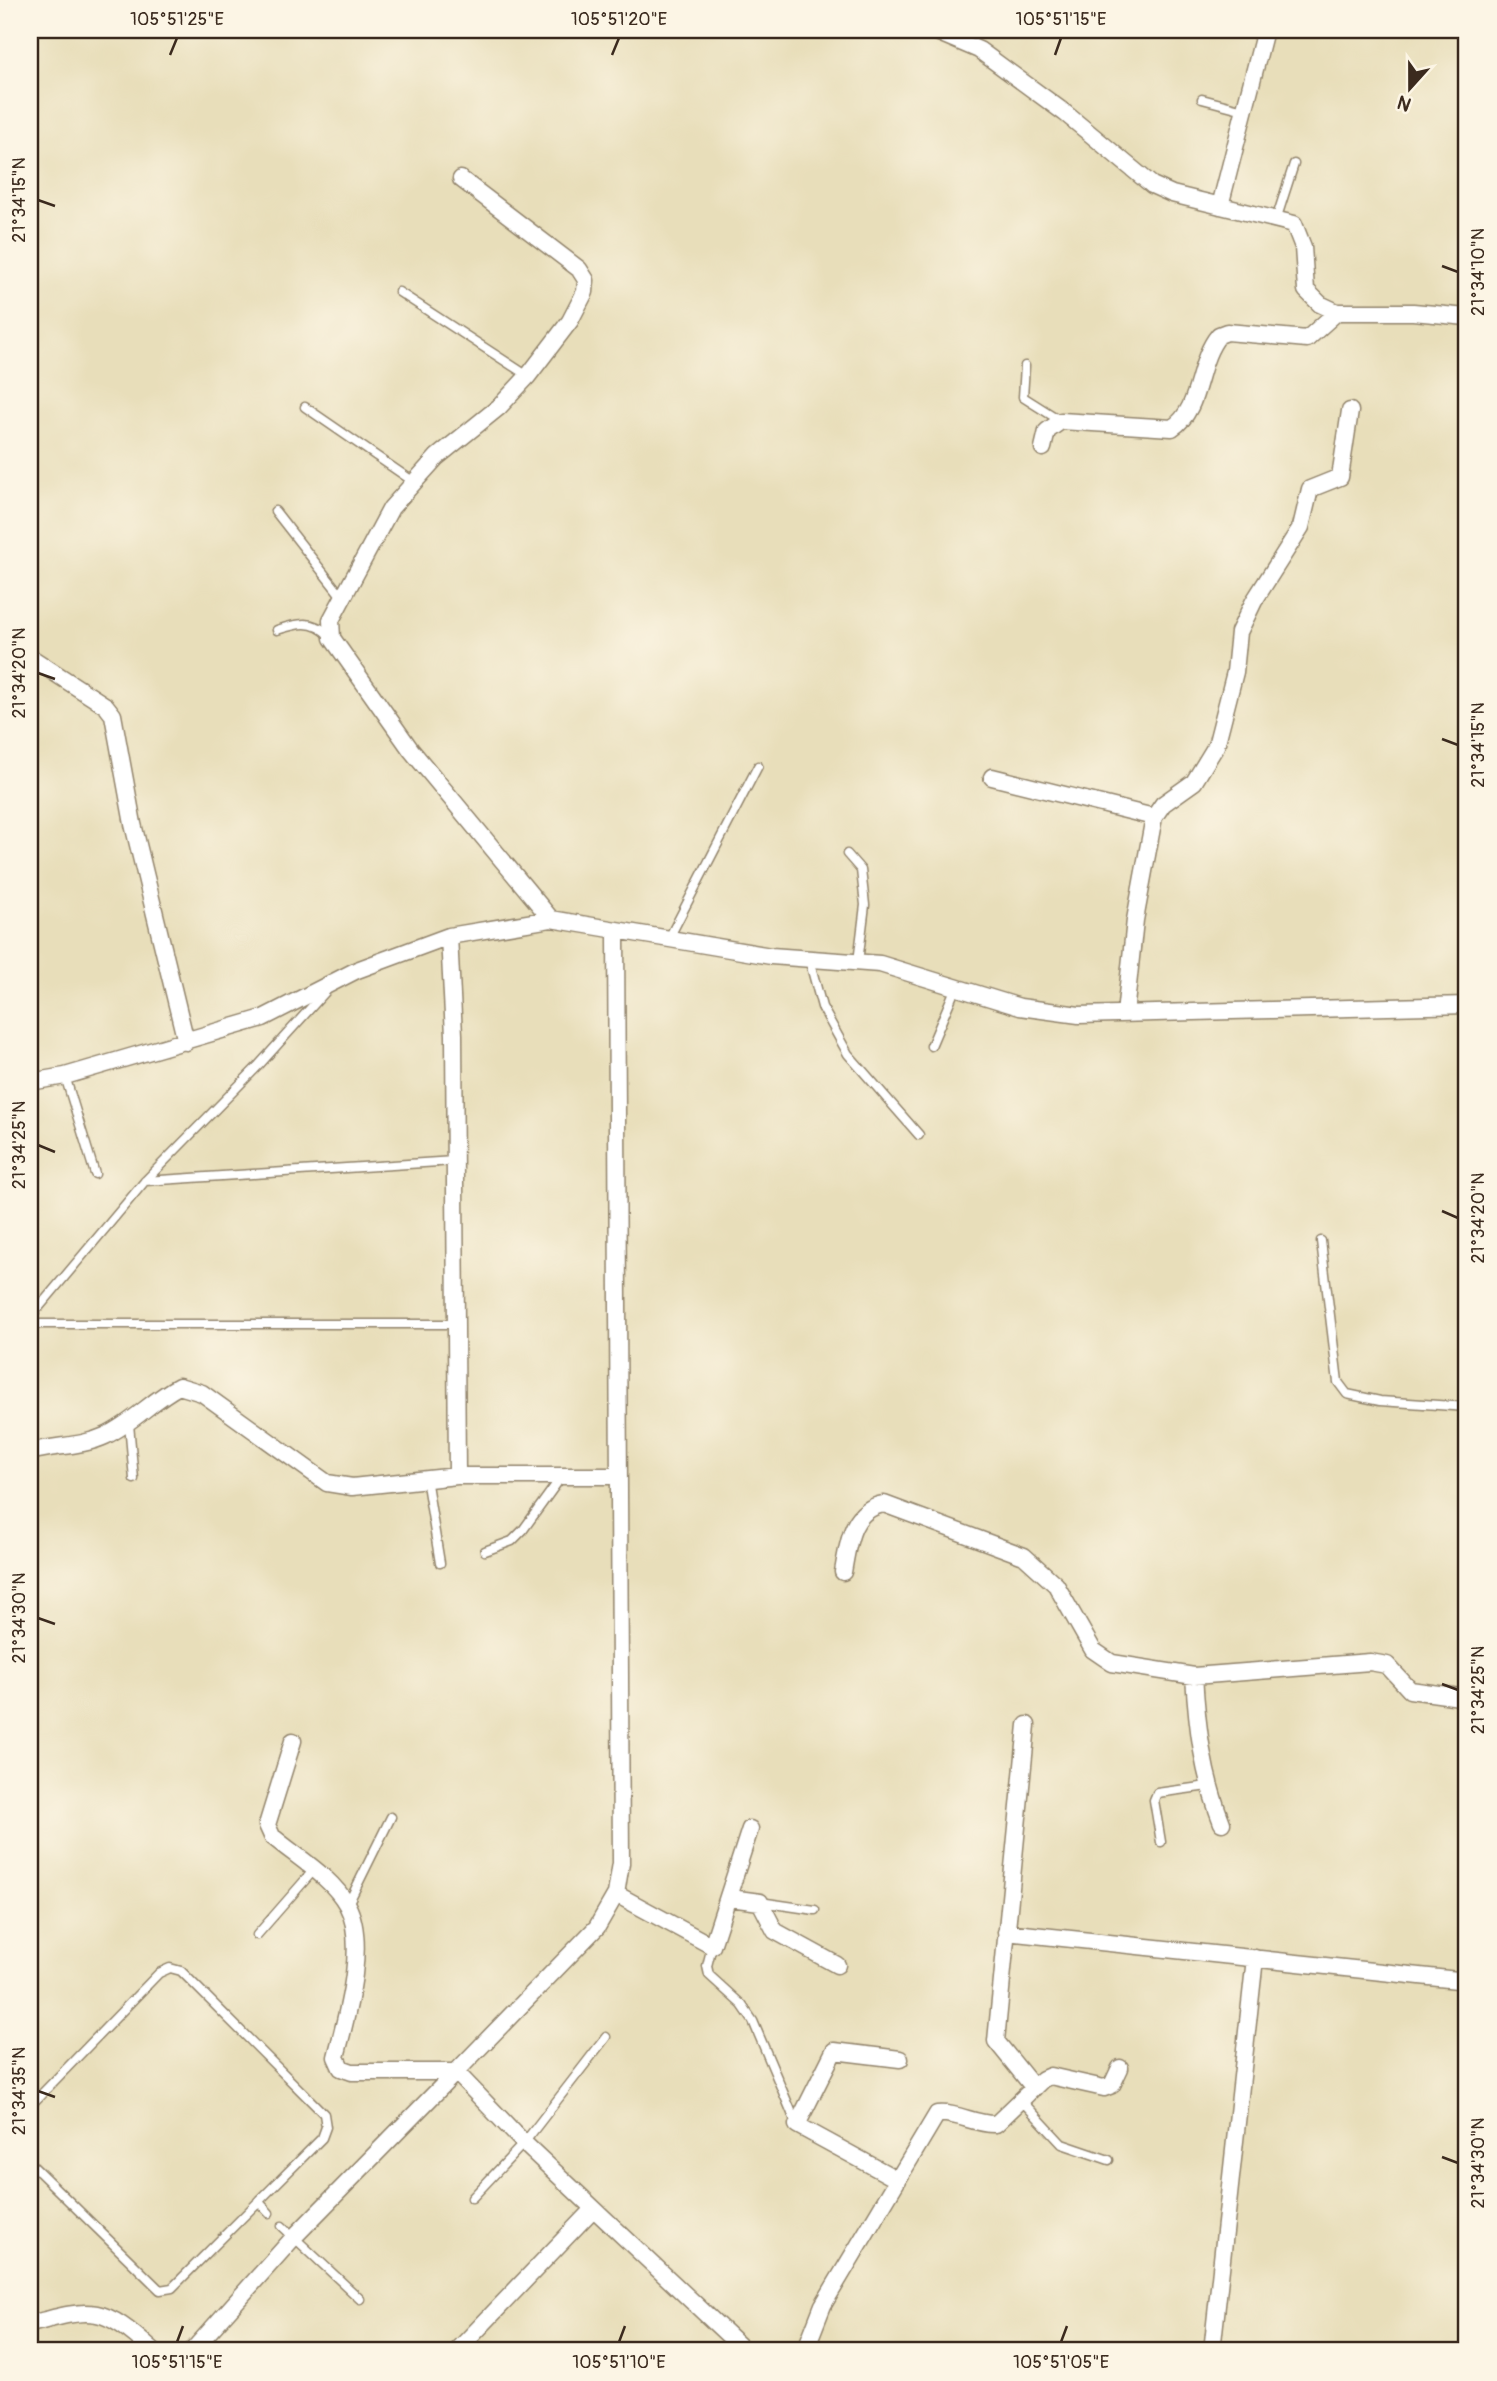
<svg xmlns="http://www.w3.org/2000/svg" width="1497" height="2381" viewBox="0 0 1497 2381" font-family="Pangolin,sans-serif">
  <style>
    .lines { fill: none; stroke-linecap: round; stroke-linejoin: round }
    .service-casing { stroke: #92846c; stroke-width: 11 }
    .minor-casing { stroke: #92846c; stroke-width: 19 }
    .service { stroke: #fff; stroke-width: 8 }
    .minor { stroke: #fff; stroke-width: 16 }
    .ticks { fill: none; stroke: #3b2a1e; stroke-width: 2.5 }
    .neatline { fill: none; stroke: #3b2a1e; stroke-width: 2.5 }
    .ticks-label { font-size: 18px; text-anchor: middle; fill: #3b2a1e }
  </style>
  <rect width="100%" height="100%" fill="#fcf5e5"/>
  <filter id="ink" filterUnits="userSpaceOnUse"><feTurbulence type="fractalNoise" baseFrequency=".0143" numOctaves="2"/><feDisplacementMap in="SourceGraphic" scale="14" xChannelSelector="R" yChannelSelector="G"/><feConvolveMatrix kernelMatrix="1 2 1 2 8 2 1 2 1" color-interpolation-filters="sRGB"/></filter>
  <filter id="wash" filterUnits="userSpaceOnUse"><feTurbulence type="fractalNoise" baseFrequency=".00686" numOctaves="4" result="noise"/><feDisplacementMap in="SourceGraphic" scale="28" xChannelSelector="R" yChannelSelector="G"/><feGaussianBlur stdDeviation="1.57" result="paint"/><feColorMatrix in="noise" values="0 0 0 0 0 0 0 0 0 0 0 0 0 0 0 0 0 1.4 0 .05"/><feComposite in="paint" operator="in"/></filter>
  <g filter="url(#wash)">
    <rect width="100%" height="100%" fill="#e8deba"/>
  </g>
  <g filter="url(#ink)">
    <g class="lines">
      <defs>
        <path id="service" d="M 1202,99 L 1244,110
          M 1276,220 L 1294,164
          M 399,292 L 528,376
          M 1025,366 L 1023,397 L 1061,421
          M 305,407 L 414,482
          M 275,511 L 343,598
          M 277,630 C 298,623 313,619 330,636
          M 847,854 L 861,870 L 865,905 L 858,962
          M 668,940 L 758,766
          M 809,959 L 822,1007 L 848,1054 L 919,1135
          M 931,1046 L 956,987
          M 65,1076 L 95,1174
          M 145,1181 L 454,1161
          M 1321,1241 L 1338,1382 L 1347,1394 L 1380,1401 L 1467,1407
          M 30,1318 L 145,1181 L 259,1065 L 326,991
          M 30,1324 L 454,1324
          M 129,1424 L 134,1479
          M 426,1478 L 440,1563
          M 485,1551 L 512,1541 L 523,1530 L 562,1476
          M 1161,1842 L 1154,1800 L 1157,1793 L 1208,1786
          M 760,1902 L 815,1910
          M 347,1906 L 391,1817
          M 257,1935 L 313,1871
          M 712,1946 L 707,1966 L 709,1975 L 742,2005 L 753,2021 L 797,2125
          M 1022,2101 L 1062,2144 L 1109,2160
          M 30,2106 L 159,1973 L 170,1968 L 181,1971 L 324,2114 L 326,2127 L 322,2138 L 172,2288 L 160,2290 L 30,2163
          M 472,2198 L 524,2143 L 606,2037
          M 258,2201 L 269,2213
          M 282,2226 L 360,2299"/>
        <path id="minor" d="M 932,30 L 979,50 L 1065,113 L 1152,185 L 1172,194 L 1294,224 L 1303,247 L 1306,290 L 1320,304 L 1337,312 L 1413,312 L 1467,317
          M 461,179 L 579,269 L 586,280 L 585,292 L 570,321 L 528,376 L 499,407 L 437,457 L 391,508 L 331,620 L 332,638 L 411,750 L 551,919
          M 1220,206 L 1265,30
          M 1043,448 L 1047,431 L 1061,421 L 1172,428 C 1202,409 1196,362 1219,335 L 1227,332 L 1307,339 L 1337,312
          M 30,657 L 106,706 L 113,715 L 133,824 L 186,1042
          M 992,777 L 1154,817
          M 449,936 L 454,1035 L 457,1476
          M 1125,1014 L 1135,920 L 1154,817 L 1163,804 L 1194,782 L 1216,746 L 1235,672 L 1239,632 L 1254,601 L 1301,527 L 1310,489 L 1340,477 L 1350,411
          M 30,1082 L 65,1076 L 263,1018 L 357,970 L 449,936 L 551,919 L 771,956 L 880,964 L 1020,1007 L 1079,1015 L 1467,1005
          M 30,1452 C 55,1445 81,1447 105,1436 C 133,1423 152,1400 179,1386 L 202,1393 L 327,1483 L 352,1487 L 457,1476 L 618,1476
          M 843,1572 C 848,1544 851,1509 884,1504 L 1024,1556 L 1056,1585 L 1093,1650 L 1112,1663 L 1194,1676 L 1370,1662 L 1387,1665 L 1410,1690 L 1467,1698
          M 1194,1676 C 1197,1727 1203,1775 1222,1823
          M 1027,1725 L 996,2041 L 1034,2088
          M 293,1741 L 267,1825 L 272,1836 C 295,1856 332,1877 347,1905 C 368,1943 346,2018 336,2057 L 341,2068 L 352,2072 L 456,2072 L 597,1927 L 616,1894 L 621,1863 L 616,932
          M 616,1894 L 712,1946 L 750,1829
          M 730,1898 L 760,1902 L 775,1931 L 837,1965
          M 1006,1932 L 1467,1981
          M 898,2180 L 797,2125 L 834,2051 L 900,2059
          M 30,2324 C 94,2307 102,2305 153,2351
          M 192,2351 L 294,2237 L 456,2072 L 524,2143 L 745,2351
          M 457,2351 L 593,2209
          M 805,2351 L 823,2305 L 937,2114 C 958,2112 975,2125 996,2124 L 1043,2079 L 1050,2076 L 1104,2088 L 1112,2085 L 1120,2068
          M 1212,2351 L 1255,1958"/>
      </defs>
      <!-- service casing -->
      <use href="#service" class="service-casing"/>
      <!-- minor casing -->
      <use href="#minor" class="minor-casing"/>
      <!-- service -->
      <use href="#service" class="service"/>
      <!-- minor -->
      <use href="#minor" class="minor"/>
    </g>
  </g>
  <!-- ticks -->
  <path class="ticks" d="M 170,55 L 177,38M 612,55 L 619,38M 1055,55 L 1061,38M 38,200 L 55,206M 1442,266 L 1458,272M 38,673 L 55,679M 1442,739 L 1458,745M 38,1145 L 55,1152M 1442,1211 L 1458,1218M 38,1618 L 55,1624M 1442,1684 L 1458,1690M 38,2091 L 55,2097M 1442,2157 L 1458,2163M 177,2342 L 183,2326M 619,2342 L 625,2326M 1061,2342 L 1067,2326"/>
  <!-- margin -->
  <rect width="1497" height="2381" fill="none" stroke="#fcf5e5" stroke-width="77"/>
  <!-- north arrow -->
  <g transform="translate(1410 88) rotate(201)" stroke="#fcf5e5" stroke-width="5" paint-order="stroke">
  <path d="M0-5L12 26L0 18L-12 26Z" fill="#3b2a1e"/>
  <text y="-10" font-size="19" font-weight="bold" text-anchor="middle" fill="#3b2a1e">N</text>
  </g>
  <rect x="38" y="38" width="1420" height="2304" class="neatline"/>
  <g class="ticks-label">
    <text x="177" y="25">105°51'25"E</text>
    <text x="619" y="25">105°51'20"E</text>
    <text x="1061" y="25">105°51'15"E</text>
    <text transform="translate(19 200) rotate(-90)" y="6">21°34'15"N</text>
    <text transform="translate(1478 272) rotate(-90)" y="6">21°34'10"N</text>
    <text transform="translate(19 673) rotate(-90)" y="6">21°34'20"N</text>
    <text transform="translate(1478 745) rotate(-90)" y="6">21°34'15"N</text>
    <text transform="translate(19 1145) rotate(-90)" y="6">21°34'25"N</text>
    <text transform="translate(1478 1218) rotate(-90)" y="6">21°34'20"N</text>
    <text transform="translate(19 1618) rotate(-90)" y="6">21°34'30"N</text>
    <text transform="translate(1478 1690) rotate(-90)" y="6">21°34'25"N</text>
    <text transform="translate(19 2091) rotate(-90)" y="6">21°34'35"N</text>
    <text transform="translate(1478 2163) rotate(-90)" y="6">21°34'30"N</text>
    <text x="177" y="2368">105°51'15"E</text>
    <text x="619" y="2368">105°51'10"E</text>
    <text x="1061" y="2368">105°51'05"E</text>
  </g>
</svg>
